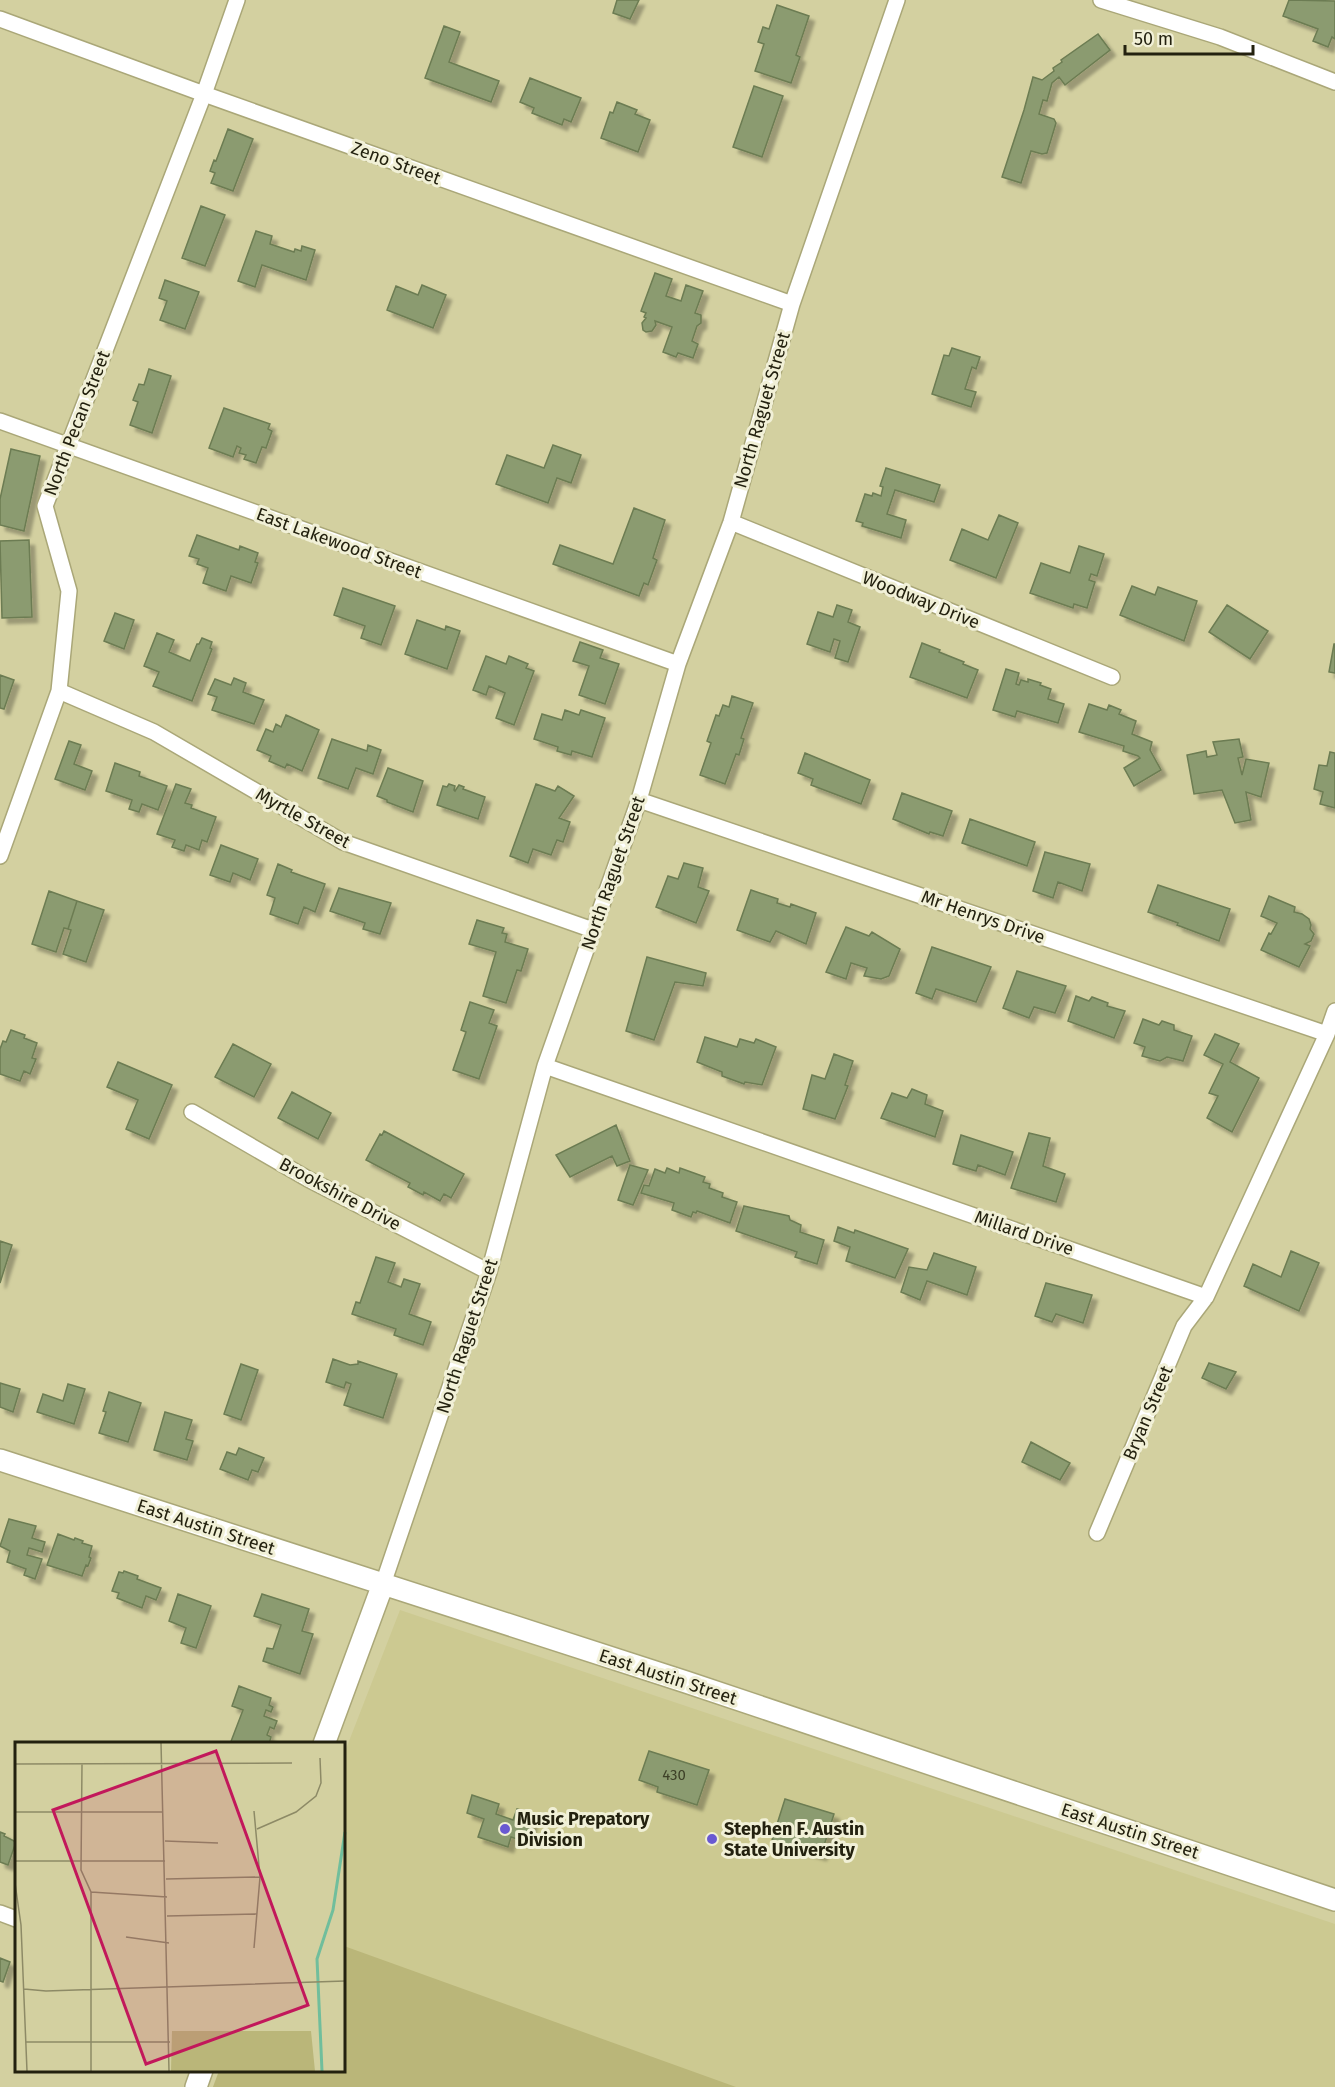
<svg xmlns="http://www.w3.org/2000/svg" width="1335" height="2087" viewBox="0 0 1335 2087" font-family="'Fira Sans',sans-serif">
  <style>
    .built { fill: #ccc991 }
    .green { fill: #bab679 }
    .building { fill: #8b9b70; stroke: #6c7c52; stroke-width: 1.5; filter: url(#shadow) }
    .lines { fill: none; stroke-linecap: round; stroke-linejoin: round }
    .street-casing { stroke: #aaa778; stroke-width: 18 }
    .secondary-casing { stroke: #aaa778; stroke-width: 24 }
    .street { stroke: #fff; stroke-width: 15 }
    .secondary { stroke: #fff; stroke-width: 21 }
    .poi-dot { fill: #6959d2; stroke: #f1f0d7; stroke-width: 2 }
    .labels { text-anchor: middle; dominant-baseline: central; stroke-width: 6; stroke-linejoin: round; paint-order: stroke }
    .number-label { font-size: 15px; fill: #3d4027 }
    .street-label { font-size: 18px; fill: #23210f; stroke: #f1f0d7 }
    .poi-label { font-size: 18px; font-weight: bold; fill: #23210f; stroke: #f1f0d7; text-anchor: start }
    .inset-river { fill: none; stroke: #70be9c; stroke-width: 3 }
    .inset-road { fill: none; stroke: #8d8a66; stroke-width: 1.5 }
    .view { fill: #c2185b; fill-opacity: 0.15; stroke: #c2185b; stroke-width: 3 }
    .inset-edge { fill: none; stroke: #23210f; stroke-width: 3 }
  </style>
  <defs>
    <filter id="shadow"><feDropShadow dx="5.5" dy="5.5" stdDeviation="1.5" flood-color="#0004"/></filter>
  </defs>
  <rect width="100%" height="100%" fill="#d3d0a0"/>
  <!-- built -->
  <path class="built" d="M 400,1610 L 1335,1924 L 1335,2087 L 213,2087 L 219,2071 L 344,2070 L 344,1754 Z"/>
  <!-- green -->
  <path class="green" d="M 344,1946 L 736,2087 L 213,2087 L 219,2071 L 344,2070 Z"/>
  <!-- building -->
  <path class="building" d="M 617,0 L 639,0 L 630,19 L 613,13 Z
    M 1289,0 L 1335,1 L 1335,39 L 1332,37 L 1328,47 L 1313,41 L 1318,29 L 1283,16 Z
    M 777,5 L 809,16 L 796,55 L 800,57 L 791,83 L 755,71 L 764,44 L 758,42 L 763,27 L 769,29 Z
    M 444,26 L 460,32 L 449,62 L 499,81 L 491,102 L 425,78 Z
    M 1098,34 L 1110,50 L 1065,85 L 1059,77 L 1052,83 L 1047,101 L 1043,100 L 1039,114 L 1054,119 L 1056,123 L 1047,153 L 1042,154 L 1031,151 L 1021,183 L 1002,177 L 1024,110 L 1033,77 L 1042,80 L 1054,71 L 1053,68 L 1062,62 L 1061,60 Z
    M 530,78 L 581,98 L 571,122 L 564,119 L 562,125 L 532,113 L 534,108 L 520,102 Z
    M 754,86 L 783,96 L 762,157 L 733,147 Z
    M 617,102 L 637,110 L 635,114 L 650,120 L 638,152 L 601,138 L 610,112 L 613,113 Z
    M 228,129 L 253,139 L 233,191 L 211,183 L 215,173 L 210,171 L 214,160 L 216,161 Z
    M 201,206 L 225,215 L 205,266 L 182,258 Z
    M 256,231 L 272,236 L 270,244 L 294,252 L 295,249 L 301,251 L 302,246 L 315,250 L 306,280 L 262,265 L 255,287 L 238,281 Z
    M 655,273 L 672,279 L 666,296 L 681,301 L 686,285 L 703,291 L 695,313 L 701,315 L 701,323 L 697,326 L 692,341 L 698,344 L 693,358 L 678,353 L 676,357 L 663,352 L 672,327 L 655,321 L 656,325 L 652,331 L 646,332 L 643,330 L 642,323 L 646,318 L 644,317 L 646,313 L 641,311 Z
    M 165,280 L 199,292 L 185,329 L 160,320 L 167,301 L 159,298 Z
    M 422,285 L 446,295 L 433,328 L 387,310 L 396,286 L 418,295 Z
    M 952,348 L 980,357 L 976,369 L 972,367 L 965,389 L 976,392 L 971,407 L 932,394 L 944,355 L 949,356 Z
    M 149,369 L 171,376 L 152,433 L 130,425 L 138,402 L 133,400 L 139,384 L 144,385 Z
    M 224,408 L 270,424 L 268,429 L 272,431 L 266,448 L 262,447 L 256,463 L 244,459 L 246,455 L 239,453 L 241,448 L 237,446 L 233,457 L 209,448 Z
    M 553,445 L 581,455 L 571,483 L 557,478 L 548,503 L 496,484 L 507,455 L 544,468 Z
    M 11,449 L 40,456 L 24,531 L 0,525 L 0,499 Z
    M 886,468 L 940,485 L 934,502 L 895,490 L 887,514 L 906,520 L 901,538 L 862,526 L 863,523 L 856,521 L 865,494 L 872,496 L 873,493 L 881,496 L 883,487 L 880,486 Z
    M 634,508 L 665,520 L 653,558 L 657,560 L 648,585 L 644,583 L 639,596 L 553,564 L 560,545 L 613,564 Z
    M 999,515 L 1018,523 L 996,578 L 950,560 L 962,529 L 988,540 Z
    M 197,535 L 239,550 L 240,546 L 258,553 L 255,562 L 258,563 L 251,583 L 231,576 L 226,591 L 203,583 L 208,568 L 197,564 L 199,559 L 189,556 Z
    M 29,540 L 32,617 L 2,618 L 0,541 Z
    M 1079,546 L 1104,554 L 1097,576 L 1091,574 L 1089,580 L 1095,582 L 1087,608 L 1074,604 L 1073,608 L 1030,593 L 1041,563 L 1070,573 Z
    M 1132,586 L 1155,595 L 1158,587 L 1197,601 L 1184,641 L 1120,615 Z
    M 343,588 L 395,606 L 381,645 L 361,638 L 365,626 L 334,615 Z
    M 837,605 L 852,610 L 848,622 L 860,627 L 848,662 L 835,658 L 840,641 L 834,639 L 830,652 L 807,644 L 818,612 L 833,617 Z
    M 1227,605 L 1268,631 L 1250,659 L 1209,632 Z
    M 115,613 L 134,620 L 124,649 L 104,641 Z
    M 417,620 L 445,630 L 446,626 L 460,631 L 447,669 L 405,654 Z
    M 157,633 L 174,640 L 169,652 L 190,661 L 197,644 L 199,644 L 202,638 L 212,642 L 210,648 L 212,649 L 192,701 L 153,686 L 159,672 L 144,666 Z
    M 580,642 L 603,650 L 600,658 L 619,664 L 605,704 L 579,695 L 589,666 L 573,661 Z
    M 922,643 L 940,650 L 939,652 L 964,662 L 963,664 L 978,670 L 967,698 L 910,677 Z
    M 1334,644 L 1335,644 L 1335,673 L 1329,672 Z
    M 486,656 L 506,664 L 509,656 L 528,664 L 526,668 L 534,671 L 514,725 L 496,718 L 505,693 L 489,686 L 486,695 L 473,690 Z
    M 1006,669 L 1019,673 L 1016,684 L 1019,685 L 1021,680 L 1028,682 L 1028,679 L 1041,683 L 1040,685 L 1051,689 L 1048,699 L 1064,704 L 1058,723 L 1017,711 L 1015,717 L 993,710 Z
    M 0,675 L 14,680 L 4,709 L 0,708 Z
    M 234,678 L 246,683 L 243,692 L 264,700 L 254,724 L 212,710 L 217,697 L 208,694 L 215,679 L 231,685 Z
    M 732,696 L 753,703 L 741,738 L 744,739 L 739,755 L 736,754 L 725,784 L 700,775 L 711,743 L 707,741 L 716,715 L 719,716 L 723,705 L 729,707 Z
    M 1089,704 L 1107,710 L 1109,705 L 1121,710 L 1119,714 L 1136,721 L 1132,734 L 1152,742 L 1150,750 L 1161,770 L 1134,786 L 1124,768 L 1140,758 L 1138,756 L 1123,751 L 1124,746 L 1079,732 Z
    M 565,710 L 579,715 L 581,710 L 605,718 L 592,757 L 572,751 L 571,755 L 557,751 L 558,747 L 534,739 L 542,714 L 562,720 Z
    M 286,715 L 319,730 L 302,771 L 287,764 L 285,768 L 269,761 L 271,756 L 257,750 L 266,729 L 273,732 L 276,724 L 281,727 Z
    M 332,739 L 367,751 L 368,745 L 381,750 L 373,774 L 356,768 L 348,789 L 318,778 Z
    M 1239,739 L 1243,757 L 1238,758 L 1242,775 L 1246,759 L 1269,763 L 1261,797 L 1246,792 L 1251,820 L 1235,823 L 1222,790 L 1194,794 L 1187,755 L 1206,751 L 1207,757 L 1217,755 L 1213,742 Z
    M 69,741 L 81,745 L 74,764 L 92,771 L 85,790 L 55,779 Z
    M 1330,752 L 1335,753 L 1335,808 L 1320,804 L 1323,792 L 1314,789 L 1319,765 L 1327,766 Z
    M 805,753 L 870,780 L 861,804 L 811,785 L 813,779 L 798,773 Z
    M 115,763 L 140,772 L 139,776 L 167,786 L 158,810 L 142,804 L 139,812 L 129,809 L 132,800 L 106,791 Z
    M 388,768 L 423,781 L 413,812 L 387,802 L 387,800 L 377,796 Z
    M 176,784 L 191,789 L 185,803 L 192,805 L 191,808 L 216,817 L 207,842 L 202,840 L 199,850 L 186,845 L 184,851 L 172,847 L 175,840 L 157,834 Z
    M 449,784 L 455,786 L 454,790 L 455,791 L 459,785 L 464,787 L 463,789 L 485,797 L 478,819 L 437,805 L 443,786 L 447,787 Z
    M 536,784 L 555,791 L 558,786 L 574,796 L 559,818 L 570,822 L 563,842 L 557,840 L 551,855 L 533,849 L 528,863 L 510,856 Z
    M 902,793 L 952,811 L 943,836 L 930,832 L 929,834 L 893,819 Z
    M 970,819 L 1035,842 L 1027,866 L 962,843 Z
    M 221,845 L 258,859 L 250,880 L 233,873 L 230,882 L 210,875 Z
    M 1045,852 L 1090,864 L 1082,891 L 1058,882 L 1053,898 L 1033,891 Z
    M 684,863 L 703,868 L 698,887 L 709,891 L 696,923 L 656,907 L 668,876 L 678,879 Z
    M 278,864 L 292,870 L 291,872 L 325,884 L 315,912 L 304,907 L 298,924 L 270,914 L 275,898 L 267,895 Z
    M 1158,885 L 1230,909 L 1219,941 L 1177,925 L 1178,923 L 1148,912 Z
    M 339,888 L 391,903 L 380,934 L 363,929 L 365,923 L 330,911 Z
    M 751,890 L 778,899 L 777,903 L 790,907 L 791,904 L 816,913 L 806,944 L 776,931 L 770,942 L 737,930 Z
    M 49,891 L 77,901 L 68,929 L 64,928 L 56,952 L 32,944 Z
    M 1269,896 L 1295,907 L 1294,912 L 1302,914 L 1309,919 L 1311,925 L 1310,929 L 1314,934 L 1311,941 L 1305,944 L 1310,946 L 1299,967 L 1261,950 L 1269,933 L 1271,934 L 1277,923 L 1261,916 Z
    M 77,901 L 104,910 L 86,962 L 63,954 L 71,930 L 68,929 Z
    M 477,920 L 504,928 L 502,933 L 507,934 L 505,942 L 528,949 L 521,971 L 517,970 L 506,1003 L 483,996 L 496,952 L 469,944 Z
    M 846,927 L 869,936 L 872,932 L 900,949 L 889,976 L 881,979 L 864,976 L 867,968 L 851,963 L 846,979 L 826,972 Z
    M 932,947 L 991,967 L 976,1002 L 936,989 L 932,999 L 916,993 Z
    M 647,957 L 706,973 L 703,986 L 675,982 L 654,1040 L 626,1031 Z
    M 1017,971 L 1066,986 L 1055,1013 L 1034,1007 L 1029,1018 L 1003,1008 Z
    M 1076,996 L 1089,1001 L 1092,997 L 1108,1003 L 1107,1006 L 1125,1011 L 1114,1038 L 1068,1021 Z
    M 470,1002 L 494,1010 L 489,1023 L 497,1026 L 479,1079 L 453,1070 L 466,1032 L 461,1030 Z
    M 1143,1019 L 1159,1025 L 1162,1021 L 1174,1025 L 1174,1030 L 1192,1036 L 1183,1061 L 1167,1057 L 1160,1061 L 1142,1056 L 1145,1047 L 1134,1043 Z
    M 11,1030 L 25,1035 L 24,1038 L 37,1043 L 32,1058 L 36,1059 L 30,1074 L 24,1071 L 20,1081 L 0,1074 L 0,1049 L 3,1041 L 6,1042 Z
    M 1215,1034 L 1239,1044 L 1230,1062 L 1259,1078 L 1232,1132 L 1207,1118 L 1218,1096 L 1209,1093 L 1223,1064 L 1204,1055 Z
    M 705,1037 L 737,1047 L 740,1039 L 754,1043 L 756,1039 L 776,1047 L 762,1085 L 745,1082 L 744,1084 L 722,1076 L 722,1072 L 697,1062 Z
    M 233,1044 L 271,1064 L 254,1097 L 215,1077 Z
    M 834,1054 L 853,1061 L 845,1085 L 848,1086 L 835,1119 L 803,1109 L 812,1075 L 825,1079 Z
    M 118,1062 L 172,1085 L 149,1139 L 126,1129 L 138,1100 L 107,1087 Z
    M 912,1089 L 927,1095 L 925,1104 L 943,1111 L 935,1137 L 881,1118 L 892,1093 L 907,1098 Z
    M 292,1092 L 331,1113 L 318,1139 L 278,1118 Z
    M 616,1125 L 630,1161 L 617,1166 L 612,1156 L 570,1177 L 556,1155 Z
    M 384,1131 L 464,1174 L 451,1198 L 444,1194 L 440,1201 L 424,1192 L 423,1195 L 408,1187 L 410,1183 L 366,1160 L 380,1134 L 382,1135 Z
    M 1029,1133 L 1050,1138 L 1043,1166 L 1065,1174 L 1056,1202 L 1011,1188 Z
    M 961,1135 L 1013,1152 L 1005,1175 L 978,1165 L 976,1171 L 953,1164 Z
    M 630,1165 L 648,1170 L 633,1205 L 618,1200 Z
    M 667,1168 L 679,1173 L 680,1168 L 705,1177 L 703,1182 L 710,1184 L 709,1188 L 723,1193 L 722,1197 L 737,1202 L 730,1223 L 697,1211 L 696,1213 L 693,1212 L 691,1217 L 672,1210 L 674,1203 L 641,1193 L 644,1185 L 649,1186 L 655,1169 L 665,1173 Z
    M 744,1206 L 789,1216 L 790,1220 L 801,1225 L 800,1232 L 824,1240 L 817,1264 L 795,1257 L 797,1252 L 736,1231 Z
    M 838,1227 L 854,1233 L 855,1230 L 908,1249 L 895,1278 L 846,1261 L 850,1247 L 834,1241 Z
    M 0,1241 L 12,1245 L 0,1283 Z
    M 1291,1251 L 1319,1263 L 1299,1311 L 1244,1286 L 1253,1264 L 1281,1277 Z
    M 934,1253 L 976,1267 L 967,1295 L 927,1281 L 920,1300 L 901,1292 L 909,1267 L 927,1270 Z
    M 376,1257 L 395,1263 L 388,1282 L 401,1287 L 404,1279 L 420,1284 L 409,1314 L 431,1322 L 423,1345 L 394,1335 L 396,1329 L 352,1314 L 356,1302 L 360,1303 Z
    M 1046,1283 L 1092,1295 L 1083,1323 L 1056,1314 L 1052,1322 L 1035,1316 Z
    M 333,1359 L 350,1365 L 358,1364 L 358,1361 L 397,1374 L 383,1418 L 344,1405 L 351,1384 L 346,1382 L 344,1388 L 326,1382 Z
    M 1209,1363 L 1236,1372 L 1226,1389 L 1202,1378 Z
    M 241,1364 L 258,1370 L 241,1420 L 224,1414 Z
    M 0,1383 L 20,1389 L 13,1412 L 0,1407 Z
    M 68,1384 L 85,1389 L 74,1424 L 37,1412 L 43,1394 L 63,1401 Z
    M 109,1392 L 141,1403 L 128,1442 L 99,1433 L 106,1412 L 103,1411 Z
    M 165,1412 L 192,1420 L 186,1439 L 193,1441 L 187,1460 L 154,1450 Z
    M 1031,1442 L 1070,1463 L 1060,1480 L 1022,1462 Z
    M 239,1448 L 264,1458 L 258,1472 L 252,1470 L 248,1480 L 220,1469 L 227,1452 L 236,1455 Z
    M 9,1519 L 36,1526 L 32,1538 L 45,1542 L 42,1552 L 29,1548 L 27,1555 L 42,1559 L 35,1579 L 24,1575 L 26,1569 L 7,1562 L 10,1551 L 0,1546 Z
    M 58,1534 L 74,1540 L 75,1538 L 83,1541 L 82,1543 L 92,1546 L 89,1557 L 91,1558 L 88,1566 L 86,1565 L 82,1576 L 47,1565 Z
    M 124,1571 L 138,1576 L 137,1579 L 161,1588 L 156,1600 L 146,1596 L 142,1608 L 117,1598 L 119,1593 L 112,1591 L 119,1572 L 123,1573 Z
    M 178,1594 L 211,1606 L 196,1648 L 181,1643 L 186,1628 L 169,1621 Z
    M 262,1594 L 309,1609 L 302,1631 L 313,1634 L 300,1674 L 263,1661 L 267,1648 L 273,1649 L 281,1625 L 254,1616 Z
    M 239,1686 L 271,1698 L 269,1705 L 273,1707 L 271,1712 L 266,1710 L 264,1716 L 277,1721 L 274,1729 L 270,1727 L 267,1735 L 271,1737 L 269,1744 L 230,1744 L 243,1710 L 232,1706 Z
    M 649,1751 L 709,1770 L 697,1805 L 657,1792 L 658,1787 L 639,1780 Z
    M 472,1795 L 499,1804 L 496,1814 L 513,1820 L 517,1809 L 534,1814 L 526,1842 L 511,1837 L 508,1847 L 478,1837 L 484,1819 L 467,1813 Z
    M 785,1799 L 834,1814 L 821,1855 L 772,1840 Z
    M 0,1832 L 5,1834 L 4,1836 L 16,1842 L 8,1865 L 0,1862 Z
    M 0,1958 L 10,1962 L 3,1982 L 0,1981 Z"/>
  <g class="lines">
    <defs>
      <path id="street" d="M 1101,0 L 1220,37 L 1335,82
        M 0,19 L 204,94 L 792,304
        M 0,421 L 678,664
        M 731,522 L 1112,677
        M 59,691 L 154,732 L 343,842 L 593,930
        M 639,800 L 1327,1034
        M 0,856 L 59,691 L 69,591 L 45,506 L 204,94 L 237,0
        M 545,1066 L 1206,1297
        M 192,1112 L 308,1179 L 489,1272
        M 1097,1533 L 1184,1326 L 1206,1297 L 1327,1034 L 1335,1011
        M 383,1584 L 489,1272 L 545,1066 L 639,800 L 678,664 L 731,522 L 792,304 L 897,0
        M 0,1913 L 16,1919"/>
      <path id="secondary" d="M 0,1460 L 686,1682 L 1335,1900
        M 324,1744 L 383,1584
        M 196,2087 L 202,2070"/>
    </defs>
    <!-- street casing -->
    <use href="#street" class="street-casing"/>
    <!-- secondary casing -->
    <use href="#secondary" class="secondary-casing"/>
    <!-- street -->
    <use href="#street" class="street"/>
    <!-- secondary -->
    <use href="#secondary" class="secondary"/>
  </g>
  <!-- markers -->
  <g class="poi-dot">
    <circle cx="505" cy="1829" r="6"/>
    <circle cx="712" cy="1839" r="6"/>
  </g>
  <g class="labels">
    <!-- number labels -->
    <g class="number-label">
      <text x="674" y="1775">430</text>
    </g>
    <!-- street labels -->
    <g class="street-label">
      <text transform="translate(396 163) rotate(20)">Zeno Street</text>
      <text transform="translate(762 410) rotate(-74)">North Raguet Street</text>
      <text transform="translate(77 423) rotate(-69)">North Pecan Street</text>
      <text transform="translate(339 543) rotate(20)">East Lakewood Street</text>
      <text transform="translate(921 600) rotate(22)">Woodway Drive</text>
      <text transform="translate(303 818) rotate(29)">Myrtle Street</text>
      <text transform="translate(613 873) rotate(-71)">North Raguet Street</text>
      <text transform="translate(983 917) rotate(19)">Mr Henrys Drive</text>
      <text transform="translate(340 1194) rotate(28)">Brookshire Drive</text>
      <text transform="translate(1024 1233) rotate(19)">Millard Drive</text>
      <text transform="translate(467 1336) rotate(-72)">North Raguet Street</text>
      <text transform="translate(1148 1413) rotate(-67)">Bryan Street</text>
      <text transform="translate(206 1527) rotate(18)">East Austin Street</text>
      <text transform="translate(668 1677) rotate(18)">East Austin Street</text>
      <text transform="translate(1130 1831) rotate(18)">East Austin Street</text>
    </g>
    <!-- poi labels -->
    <g class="poi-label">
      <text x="517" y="1819">Music Prepatory<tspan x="517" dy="21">Division</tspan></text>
      <text x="724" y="1829">Stephen F. Austin<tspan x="724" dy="21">State University</tspan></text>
    </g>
  </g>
  <!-- overview -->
  <g transform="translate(15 1742)">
    <rect width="330" height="330" fill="#d3d0a0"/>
    <path d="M 157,289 L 296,289 L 300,329 L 156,329 Z" fill="#bab679"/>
    <path class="inset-river" d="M 307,329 L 302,217 L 318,168 L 330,90"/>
    <path class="inset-road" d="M 146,1 L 154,329M 0,22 L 277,21M 67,22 L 66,128 L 76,150 L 76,329M 239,69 L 245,135 L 239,206M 0,70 L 148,70M 242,87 L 281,70 L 301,54 L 306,41 L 305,16M 150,99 L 203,101M 0,119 L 150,119M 151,137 L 245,135M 0,141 L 6,183 L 12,329M 76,150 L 152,155M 152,174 L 242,172M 111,195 L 154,201M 9,247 L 31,249 L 330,239M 11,300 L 155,300"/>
    <path class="view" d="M 201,9 L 293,263 L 131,322 L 38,68 Z"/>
    <rect width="330" height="330" class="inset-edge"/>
  </g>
  <!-- scale -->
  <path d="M1125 45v9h128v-9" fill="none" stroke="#23210f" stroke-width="3"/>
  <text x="1134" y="45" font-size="18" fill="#23210f" stroke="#f1f0d7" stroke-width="4.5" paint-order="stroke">50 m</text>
</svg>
